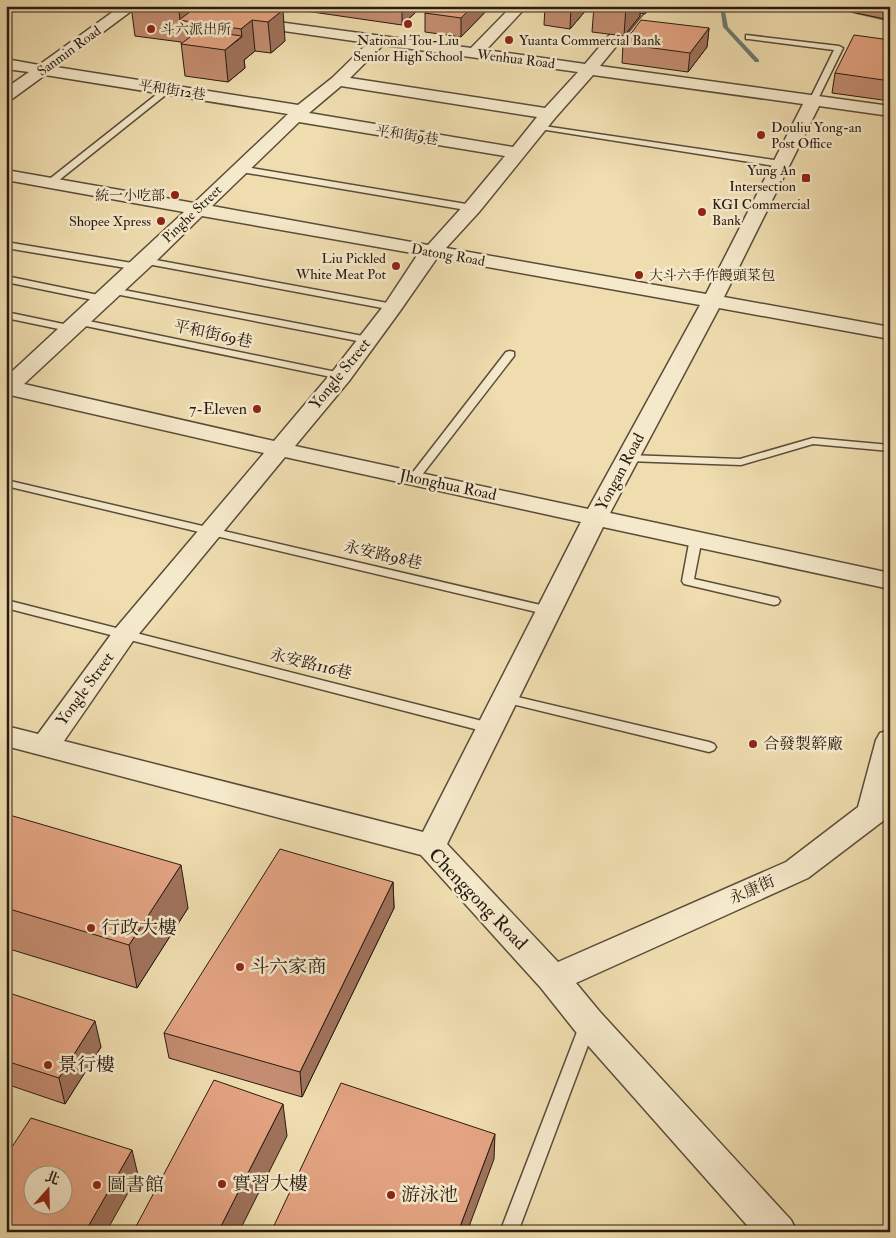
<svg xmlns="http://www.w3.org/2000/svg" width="896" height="1238" viewBox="0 0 896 1238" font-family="'IM FELL Double Pica','Noto Serif TC',serif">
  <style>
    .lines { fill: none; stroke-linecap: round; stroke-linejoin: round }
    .stream { fill: #6d7b71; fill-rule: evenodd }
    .service-casing { stroke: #5a4c39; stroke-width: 3 }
    .minor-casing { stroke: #5a4c39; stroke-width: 3 }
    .service { fill: #f5e9cb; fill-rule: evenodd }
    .minor { fill: #f5e9cb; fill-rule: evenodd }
    .wall { fill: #c48d71; stroke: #281b12 }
    .shaded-wall { fill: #a0735c; stroke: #281b12 }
    .building { fill: #e4a483; stroke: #281b12; fill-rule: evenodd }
    .poi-dot { fill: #8f2418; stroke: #f5e9cb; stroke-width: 2 }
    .labels { text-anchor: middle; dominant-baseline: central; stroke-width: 5; stroke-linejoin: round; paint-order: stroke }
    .far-poi-label { font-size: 14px; fill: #281b12; stroke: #f5e9cb; text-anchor: start }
    .far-street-label { font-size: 14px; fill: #281b12; stroke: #f5e9cb }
    .street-label { font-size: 16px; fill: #281b12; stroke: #f5e9cb }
    .poi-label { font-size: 16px; fill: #281b12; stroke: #f5e9cb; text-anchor: end }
    .near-street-label { font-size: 19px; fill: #281b12; stroke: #f5e9cb }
    .near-poi-label { font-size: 19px; fill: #281b12; stroke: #f5e9cb; text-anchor: start }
  </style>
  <rect width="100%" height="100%" fill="#efddaf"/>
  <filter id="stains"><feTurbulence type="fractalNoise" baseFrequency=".004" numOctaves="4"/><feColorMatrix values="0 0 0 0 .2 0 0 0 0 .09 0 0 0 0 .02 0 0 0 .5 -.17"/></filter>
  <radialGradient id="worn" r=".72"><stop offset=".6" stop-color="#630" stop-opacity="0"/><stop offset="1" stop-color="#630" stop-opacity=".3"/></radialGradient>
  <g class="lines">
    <!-- stream -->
    <path class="stream" d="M 720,6 L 724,6 L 728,27 L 759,60 L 759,62 L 755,62 L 723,27 Z
      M 854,11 L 890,19 L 890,22 L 852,13 L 852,11 Z"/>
    <defs>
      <path id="service" d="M 746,35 L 839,46 L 843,48 L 817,101 L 813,103 L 809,101 L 834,50 L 749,39 L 746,39 Z
        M 166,87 L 173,89 L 53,185 L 47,185 L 47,181 Z
        M 537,125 L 781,161 L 785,164 L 781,167 L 540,129 L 537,129 Z
        M 239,166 L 472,205 L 476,208 L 472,211 L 236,171 L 235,169 Z
        M 6,242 L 138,264 L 143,267 L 138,270 L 6,248 Z
        M 145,258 L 393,304 L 398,307 L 393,310 L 142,263 L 142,259 Z
        M 6,276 L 103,296 L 108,299 L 103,302 L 6,282 Z
        M 113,288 L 368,337 L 373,340 L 368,343 L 110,293 L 110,289 Z
        M 6,312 L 73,326 L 78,329 L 73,332 L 6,318 Z
        M 79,319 L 341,373 L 346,376 L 341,379 L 76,324 L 76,320 Z
        M 510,351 L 514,352 L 514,356 L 418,480 L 410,480 L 408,478 L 410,476 L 506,352 Z
        M 813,438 L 890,445 L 890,451 L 813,444 L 741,465 L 627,461 L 621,458 L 627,455 L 740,459 Z
        M 6,480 L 549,607 L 555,611 L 549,615 L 6,486 Z
        M 696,534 L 702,538 L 694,579 L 778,598 L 780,601 L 778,604 L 774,605 L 684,584 L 682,581 L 690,538 Z
        M 6,600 L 490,723 L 495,725 L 497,728 L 495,731 L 490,733 L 6,608 Z
        M 505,694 L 709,742 L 714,744 L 716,747 L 714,750 L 709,752 L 500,701 L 498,698 L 500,695 Z
        M 588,1017 L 594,1019 L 596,1024 L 518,1232 L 500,1232 L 580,1024 L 582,1019 Z"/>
      <path id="minor" d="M 121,6 L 138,6 L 56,67 L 298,105 L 332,78 L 368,43 L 249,26 L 244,25 L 242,22 L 244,19 L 249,18 L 471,48 L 512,6 L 527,6 L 486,50 L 585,64 L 634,6 L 649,6 L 600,66 L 890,106 L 890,116 L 819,106 L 724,297 L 890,327 L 890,339 L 719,308 L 610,513 L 890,573 L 890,589 L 603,527 L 447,844 L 558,962 L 786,862 L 858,807 L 876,740 L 880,733 L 890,730 L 890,801 L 883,821 L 808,878 L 576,983 L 600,1012 L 791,1220 L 797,1232 L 753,1232 L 576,1032 L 541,988 L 421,855 L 6,746 L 6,726 L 38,734 L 115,629 L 264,453 L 10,395 L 6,396 L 6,377 L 184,212 L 6,180 L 6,170 L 194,203 L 288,114 L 45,75 L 12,99 L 6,101 L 6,88 L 29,72 L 6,69 L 6,59 L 39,65 ZM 383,45 L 578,72 L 545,108 L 350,78 ZM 593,75 L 803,104 L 706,294 L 446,248 L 479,212 L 555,118 ZM 341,86 L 537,117 L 513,147 L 309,113 ZM 299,122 L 505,156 L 465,204 L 428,245 L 212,206 ZM 202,216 L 418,254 L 385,304 L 333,371 L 274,441 L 24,384 L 152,265 ZM 437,258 L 700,305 L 588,509 L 295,446 L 349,381 L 400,311 ZM 285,457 L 581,522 L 423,832 L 64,741 L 133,641 Z"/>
    </defs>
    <!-- service casing -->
    <use href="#service" class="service-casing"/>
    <!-- minor casing -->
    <use href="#minor" class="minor-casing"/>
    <!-- service -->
    <use href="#service" class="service"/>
    <!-- minor -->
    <use href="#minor" class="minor"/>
  </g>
  <!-- wall -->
  <path class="wall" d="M 131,6 L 257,6 L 285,41 L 271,53 L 255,51 L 244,60 L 245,68 L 228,82 L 185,76 L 181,42 L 135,36 Z
    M 271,6 L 417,6 L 417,11 L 402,25 Z
    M 491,6 L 461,37 L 425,32 L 425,13 Z
    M 545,6 L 587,6 L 587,9 L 570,29 L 544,25 Z
    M 594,6 L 651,6 L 645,14 L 640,13 L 640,16 L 624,36 L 592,32 Z
    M 820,6 L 890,6 L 890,20 L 827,7 Z
    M 709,28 L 707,47 L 688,72 L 622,63 L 623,44 Z
    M 890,40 L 890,101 L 832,93 L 835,73 Z
    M 6,814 L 188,908 L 137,988 L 6,948 Z
    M 393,882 L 394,908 L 302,1097 L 169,1058 L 164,1033 Z
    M 6,992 L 101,1047 L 65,1104 L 6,1084 Z"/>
  <!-- shaded-wall -->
  <path class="shaded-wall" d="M 184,6 L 199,6 L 180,20 L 179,11 Z
    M 402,6 L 417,6 L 417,11 L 402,25 Z
    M 473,6 L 491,6 L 461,37 L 461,18 Z
    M 571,6 L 587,6 L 587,9 L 570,29 Z
    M 626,6 L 640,6 L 640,16 L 624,36 Z
    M 646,6 L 651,6 L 645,14 Z
    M 283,10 L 285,41 L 271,53 L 268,22 Z
    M 252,20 L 255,51 L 244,60 L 245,68 L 228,82 L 225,50 L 242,37 L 241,29 Z
    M 709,28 L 707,47 L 688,72 L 690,53 Z
    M 181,865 L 188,908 L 137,988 L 129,945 Z
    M 393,882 L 394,908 L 302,1097 L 300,1072 Z
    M 95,1021 L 101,1047 L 65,1104 L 59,1078 Z
    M 283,1104 L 287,1136 L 239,1232 L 218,1232 Z
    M 495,1134 L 494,1159 L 467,1232 L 458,1232 Z
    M 132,1150 L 138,1175 L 106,1232 L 85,1232 Z"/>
  <!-- building -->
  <path class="building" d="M 145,6 L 184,6 L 179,11 Z
    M 198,6 L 257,6 L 283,10 L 268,22 L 252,20 L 241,29 L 179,20 Z
    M 432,6 L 473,6 L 461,18 L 425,13 Z
    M 641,20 L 709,28 L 690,53 L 623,44 Z
    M 199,30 L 242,36 L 225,50 L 181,44 Z
    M 854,35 L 890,40 L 890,81 L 835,73 Z
    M 6,814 L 181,865 L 129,945 L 6,908 Z
    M 280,849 L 393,882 L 300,1072 L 164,1033 Z
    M 6,992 L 95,1021 L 59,1078 L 6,1061 Z
    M 214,1080 L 283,1104 L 218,1232 L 133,1232 Z
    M 341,1083 L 495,1134 L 458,1232 L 271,1232 Z
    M 31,1118 L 132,1150 L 85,1232 L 6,1232 L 6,1156 ZM 32,1176 L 62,1176 L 62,1206 L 32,1206 Z"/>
  <!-- markers -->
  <g class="poi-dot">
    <circle cx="408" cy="24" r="5"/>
    <circle cx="151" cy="29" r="5"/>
    <circle cx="509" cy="40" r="5"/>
    <circle cx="761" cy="135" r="5"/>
    <rect x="801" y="173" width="10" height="10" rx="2.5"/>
    <circle cx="175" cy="195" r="5"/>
    <circle cx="702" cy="212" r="5"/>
    <circle cx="161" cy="221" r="5"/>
    <circle cx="396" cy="266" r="5"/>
    <circle cx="639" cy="275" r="5"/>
    <circle cx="257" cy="409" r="5"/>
    <circle cx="753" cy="744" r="5"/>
    <circle cx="91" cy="928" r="5"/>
    <circle cx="240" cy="967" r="5"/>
    <circle cx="48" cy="1065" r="5"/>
    <circle cx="222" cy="1184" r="5"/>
    <circle cx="97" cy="1185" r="5"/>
    <circle cx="391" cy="1195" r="5"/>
  </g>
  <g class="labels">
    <!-- far-poi labels -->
    <g class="far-poi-label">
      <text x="161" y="29">斗六派出所</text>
      <text x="408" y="40" text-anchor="middle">National Tou-Liu<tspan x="408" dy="16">Senior High School</tspan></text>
      <text x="519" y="40">Yuanta Commercial Bank</text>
      <text x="771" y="127">Douliu Yong-an<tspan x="771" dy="16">Post Office</tspan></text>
      <text x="796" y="170" text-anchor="end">Yung An<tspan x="796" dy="16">Intersection</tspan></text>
      <text x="165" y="195" text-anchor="end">統一小吃部</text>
      <text x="712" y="204">KGI Commercial<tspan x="712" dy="16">Bank</tspan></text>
      <text x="151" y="221" text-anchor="end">Shopee Xpress</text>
      <text x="386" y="258" text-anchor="end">Liu Pickled<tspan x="386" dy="16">White Meat Pot</tspan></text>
      <text x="649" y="275">大斗六手作饅頭菜包</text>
    </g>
    <!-- far-street labels -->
    <g class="far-street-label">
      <text transform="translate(69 51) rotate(-36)">Sanmin Road</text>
      <text transform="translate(516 59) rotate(7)">Wenhua Road</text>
      <text transform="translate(172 90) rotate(9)">平和街12巷</text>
      <text transform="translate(407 135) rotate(9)">平和街9巷</text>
      <text transform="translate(192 214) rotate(-44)">Pinghe Street</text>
      <text transform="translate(448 255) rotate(10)">Datong Road</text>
    </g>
    <!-- street labels -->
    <g class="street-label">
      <text transform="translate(213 334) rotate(12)">平和街69巷</text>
      <text transform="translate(340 374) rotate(-51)">Yongle Street</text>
      <text transform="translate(620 472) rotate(-62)">Yongan Road</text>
      <text transform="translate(448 485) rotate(12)">Jhonghua Road</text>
      <text transform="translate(383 555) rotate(13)">永安路98巷</text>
      <text transform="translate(311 664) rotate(14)">永安路116巷</text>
      <text transform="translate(85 689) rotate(-54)">Yongle Street</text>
      <text transform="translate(752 890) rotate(-24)">永康街</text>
    </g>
    <!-- poi labels -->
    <g class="poi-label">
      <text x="247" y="409">7-Eleven</text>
      <text x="763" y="744" text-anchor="start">合發製簳廠</text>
    </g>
    <!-- near-street labels -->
    <g class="near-street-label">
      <text transform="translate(478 899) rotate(46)">Chenggong Road</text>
    </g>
    <!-- near-poi labels -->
    <g class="near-poi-label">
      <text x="101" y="928">行政大樓</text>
      <text x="250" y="967">斗六家商</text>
      <text x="58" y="1065">景行樓</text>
      <text x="232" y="1184">實習大樓</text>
      <text x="107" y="1185">圖書館</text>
      <text x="401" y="1195">游泳池</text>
    </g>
  </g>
  <!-- margin -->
  <rect width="896" height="1238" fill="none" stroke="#efddaf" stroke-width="25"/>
  <rect x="8" y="8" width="881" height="1223" fill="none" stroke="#281b12" stroke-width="2.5"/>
  <rect x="12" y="12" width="871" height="1213" fill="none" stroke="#281b12"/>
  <!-- north arrow -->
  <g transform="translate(48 1190) rotate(20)"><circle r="24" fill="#f5e9cb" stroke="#a39781"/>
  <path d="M0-4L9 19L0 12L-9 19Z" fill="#8f2418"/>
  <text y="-8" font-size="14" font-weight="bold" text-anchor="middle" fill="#281b12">北</text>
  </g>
  <rect width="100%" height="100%" filter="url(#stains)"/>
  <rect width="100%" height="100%" fill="url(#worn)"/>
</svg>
